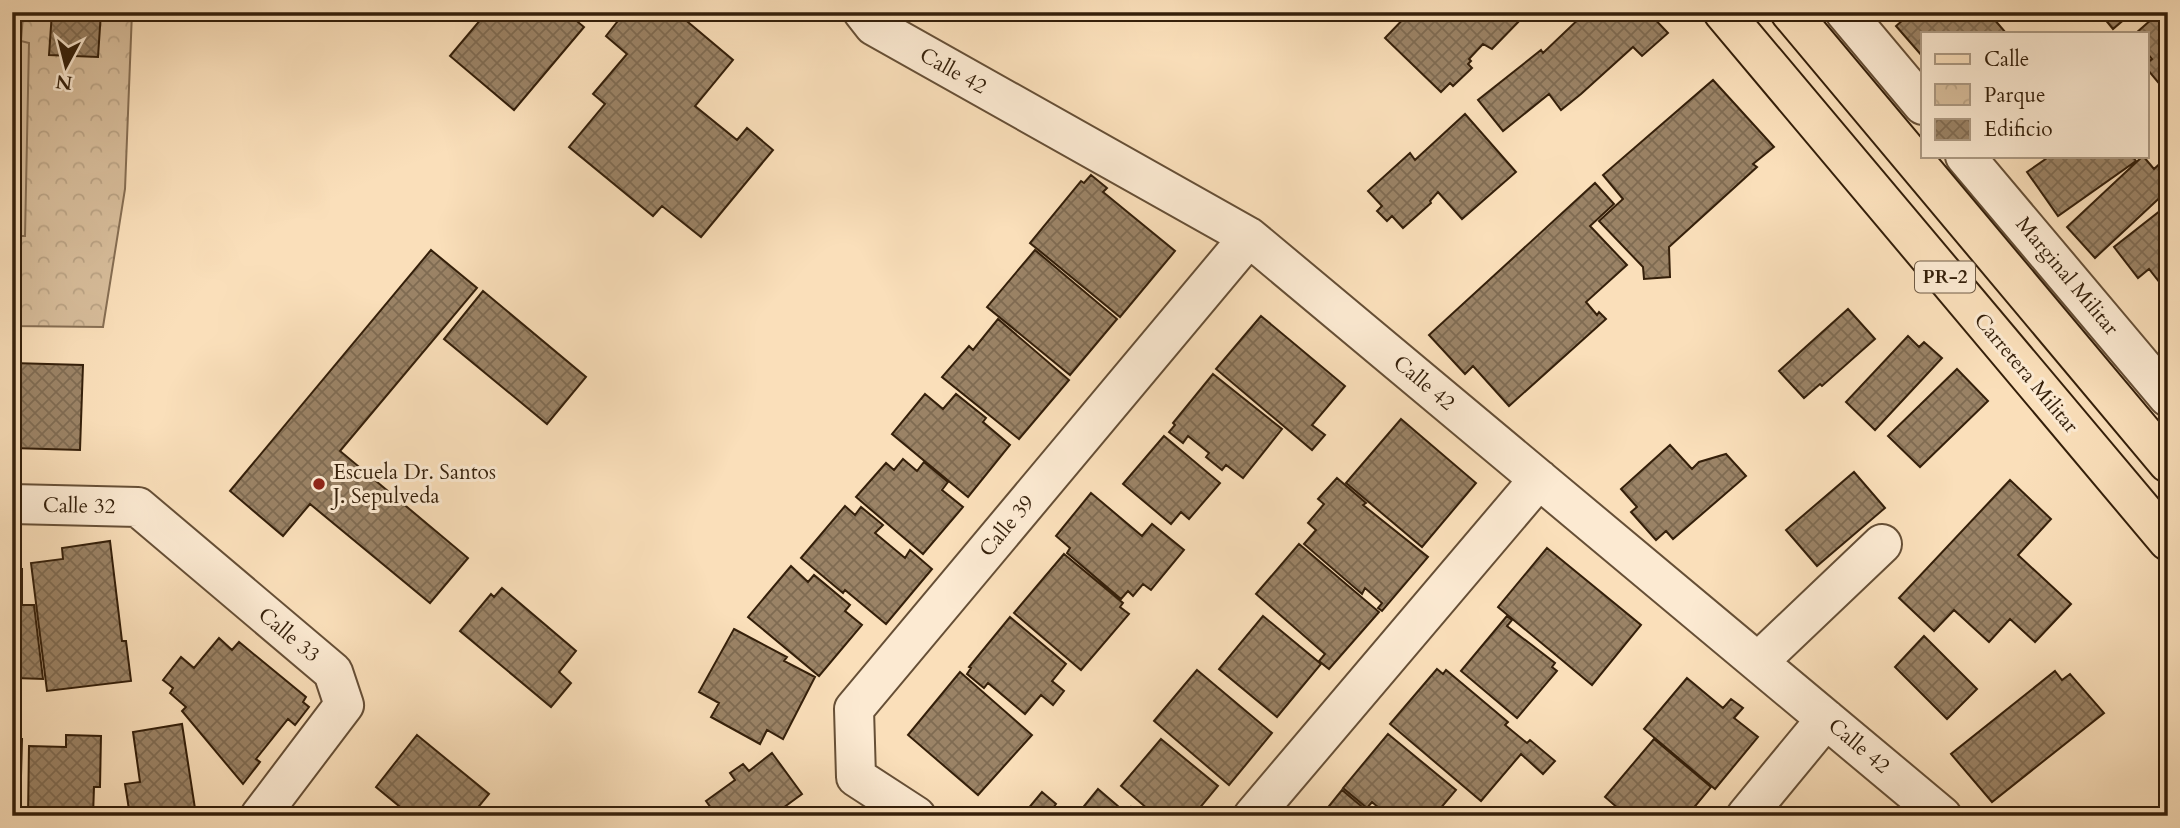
<svg xmlns="http://www.w3.org/2000/svg" width="2180" height="828" viewBox="0 0 2180 828" font-family="Cardo,serif">
  <style>
    .park { fill: url(#park-crowns); stroke: #866e53; stroke-width: 2 }
    .pitch { fill: #d8be9c; stroke: #866e53; stroke-width: 2 }
    .building { fill: url(#building-cross-hatch); stroke: #341f0a; stroke-width: 2 }
    .lines { fill: none; stroke-linecap: round; stroke-linejoin: round }
    .minor-casing { stroke: #664f36; stroke-width: 42 }
    .primary-casing { stroke: #341f0a; stroke-width: 42 }
    .minor { stroke: #fcead2; stroke-width: 38 }
    .primary { stroke: #fadfba; stroke-width: 38 }
    .poi-dot { fill: #8f2418; stroke: #fcead2; stroke-width: 2.5 }
    .labels { text-anchor: middle; dominant-baseline: central; stroke-width: 6; stroke-linejoin: round; paint-order: stroke }
    .shield { fill: #fcead2; stroke: #705c46; stroke-width: 2 }
    .shield-label { font-size: 19px; font-weight: bold; fill: #341f0a }
    .street-label { font-size: 21px; fill: #341f0a; stroke: #fcead2 }
    .poi-label { font-size: 21px; fill: #341f0a; stroke: #fcead2; text-anchor: start }
  </style>
  <defs>
    <pattern id="park-crowns" width="20" height="18" patternUnits="userSpaceOnUse" patternTransform="scale(1.75)"><rect width="20" height="18" fill="#d8be9c"/><path d="M2 6a3 3 0 1 1 6 0M12 15a3 3 0 1 1 6 0" fill="none" stroke="#baa385"/></pattern>
    <pattern id="building-cross-hatch" width="8" height="8" patternUnits="userSpaceOnUse" patternTransform="scale(1.75)"><rect width="8" height="8" fill="#9b8366"/><path d="M0 0l8 8M0 8l8-8" fill="none" stroke="#7f6b52"/></pattern>
  </defs>
  <rect width="100%" height="100%" fill="#fadfba"/>
  <filter id="stains"><feTurbulence type="fractalNoise" baseFrequency=".00286" numOctaves="4"/><feColorMatrix values="0 0 0 0 .2 0 0 0 0 .09 0 0 0 0 .02 0 0 0 .5 -.17"/></filter>
  <radialGradient id="worn" r=".72"><stop offset=".6" stop-color="#630" stop-opacity="0"/><stop offset="1" stop-color="#630" stop-opacity=".3"/></radialGradient>
  <!-- park -->
  <path class="park" d="M 12,12 L 132,12 L 125,189 L 103,327 L 12,326 Z"/>
  <!-- pitch -->
  <path class="pitch" d="M 12,12 L 30,12 L 30,15 L 23,15 L 21,41 L 29,43 L 25,236 L 12,236 Z"/>
  <!-- building -->
  <path class="building" d="M 52,12 L 101,12 L 98,57 L 49,55 Z
    M 487,12 L 566,12 L 584,27 L 514,110 L 450,56 Z
    M 625,12 L 676,12 L 733,60 L 695,106 L 737,140 L 747,128 L 773,150 L 701,237 L 662,206 L 653,216 L 569,147 L 605,104 L 593,94 L 627,54 L 606,36 Z
    M 1410,12 L 1451,12 L 1457,18 L 1463,12 L 1528,12 L 1492,49 L 1483,44 L 1469,59 L 1471,61 L 1468,64 L 1472,68 L 1453,86 L 1450,83 L 1441,92 L 1385,38 Z
    M 1586,12 L 1648,12 L 1668,33 L 1642,56 L 1633,47 L 1581,94 L 1561,110 L 1549,94 L 1503,131 L 1478,100 L 1541,50 L 1543,53 Z
    M 1912,12 L 1988,12 L 2006,33 L 1923,33 L 1923,57 L 1896,26 Z
    M 2099,12 L 2133,12 L 2113,29 Z
    M 2160,12 L 2168,12 L 2167,93 L 2147,69 L 2147,63 L 2152,59 L 2147,53 L 2147,33 L 2136,33 Z
    M 1713,80 L 1774,147 L 1753,164 L 1757,167 L 1669,247 L 1670,277 L 1644,279 L 1643,267 L 1599,221 L 1623,199 L 1603,175 Z
    M 1465,114 L 1516,172 L 1462,219 L 1438,192 L 1430,201 L 1431,203 L 1403,228 L 1392,216 L 1387,221 L 1377,211 L 1382,206 L 1368,191 L 1410,153 L 1415,160 Z
    M 2050,156 L 2132,156 L 2136,161 L 2058,216 L 2027,172 Z
    M 2143,156 L 2154,169 L 2165,159 L 2168,162 L 2168,190 L 2095,258 L 2067,227 Z
    M 1091,175 L 1107,188 L 1103,192 L 1175,251 L 1120,317 L 1030,243 L 1081,181 L 1084,183 Z
    M 1595,183 L 1614,204 L 1590,226 L 1627,265 L 1586,302 L 1597,315 L 1599,312 L 1606,319 L 1509,406 L 1473,366 L 1465,374 L 1429,335 Z
    M 2165,207 L 2168,211 L 2167,292 L 2149,269 L 2138,278 L 2114,247 Z
    M 431,250 L 477,288 L 340,451 L 468,558 L 430,603 L 310,504 L 283,536 L 230,491 Z
    M 1035,250 L 1117,319 L 1070,375 L 987,307 Z
    M 483,291 L 586,377 L 547,424 L 444,339 Z
    M 1848,309 L 1875,339 L 1822,386 L 1820,384 L 1804,398 L 1779,371 Z
    M 1261,316 L 1345,386 L 1312,425 L 1325,435 L 1312,450 L 1216,369 Z
    M 998,319 L 1069,380 L 1019,439 L 942,377 L 969,346 L 973,350 Z
    M 1908,336 L 1919,347 L 1924,342 L 1942,358 L 1875,430 L 1846,402 Z
    M 12,363 L 83,365 L 80,450 L 12,448 Z
    M 1957,369 L 1988,401 L 1920,467 L 1888,436 Z
    M 1213,374 L 1282,429 L 1243,478 L 1226,465 L 1222,470 L 1206,457 L 1209,453 L 1188,436 L 1183,443 L 1169,432 L 1175,425 L 1173,423 Z
    M 925,394 L 943,409 L 956,394 L 986,418 L 983,422 L 1010,445 L 968,497 L 892,434 Z
    M 1401,419 L 1476,483 L 1422,547 L 1346,483 Z
    M 1164,436 L 1220,483 L 1189,519 L 1181,512 L 1171,524 L 1123,484 Z
    M 1670,445 L 1692,469 L 1699,462 L 1726,454 L 1746,476 L 1673,539 L 1666,531 L 1656,540 L 1631,512 L 1637,507 L 1621,489 Z
    M 903,459 L 917,471 L 924,462 L 948,482 L 942,490 L 963,507 L 923,554 L 856,497 L 886,463 L 894,470 Z
    M 1854,472 L 1885,508 L 1817,566 L 1786,530 Z
    M 1337,478 L 1366,503 L 1363,505 L 1428,557 L 1382,611 L 1378,608 L 1382,603 L 1365,588 L 1362,594 L 1304,544 L 1316,530 L 1308,523 L 1324,504 L 1318,499 Z
    M 2010,480 L 2051,519 L 2018,555 L 2071,604 L 2035,642 L 2010,619 L 1989,642 L 1954,610 L 1934,631 L 1899,598 Z
    M 1091,493 L 1142,536 L 1152,524 L 1184,550 L 1151,590 L 1143,584 L 1133,596 L 1128,591 L 1121,599 L 1067,553 L 1070,548 L 1056,536 Z
    M 845,506 L 855,515 L 861,507 L 883,525 L 875,533 L 905,558 L 910,550 L 932,569 L 886,624 L 845,590 L 843,593 L 801,558 Z
    M 110,541 L 122,641 L 126,641 L 131,681 L 47,691 L 31,563 L 63,559 L 62,548 Z
    M 1299,544 L 1379,612 L 1329,669 L 1319,661 L 1325,654 L 1256,594 Z
    M 1547,548 L 1641,625 L 1592,685 L 1498,607 Z
    M 1064,554 L 1123,603 L 1120,607 L 1129,614 L 1081,670 L 1014,613 Z
    M 791,566 L 808,582 L 814,575 L 850,605 L 845,611 L 862,625 L 819,676 L 748,617 Z
    M 12,568 L 22,569 L 22,605 L 34,605 L 43,679 L 16,678 L 17,647 L 12,646 Z
    M 502,588 L 576,651 L 559,672 L 571,683 L 551,707 L 460,631 L 491,594 L 494,597 Z
    M 1263,616 L 1321,664 L 1277,717 L 1219,669 Z
    M 1507,616 L 1512,620 L 1507,626 L 1555,663 L 1552,667 L 1557,671 L 1517,718 L 1461,671 Z
    M 1010,617 L 1066,664 L 1052,681 L 1064,691 L 1053,705 L 1041,695 L 1025,714 L 988,683 L 984,688 L 967,674 L 971,668 L 969,667 Z
    M 734,629 L 787,657 L 784,661 L 815,677 L 783,739 L 767,730 L 760,744 L 711,717 L 719,703 L 699,692 Z
    M 1924,636 L 1977,689 L 1947,719 L 1895,667 Z
    M 219,638 L 232,650 L 239,642 L 306,697 L 303,702 L 309,707 L 295,725 L 288,719 L 256,759 L 260,762 L 243,784 L 182,711 L 186,707 L 170,693 L 173,688 L 163,680 L 181,657 L 194,668 Z
    M 1437,669 L 1443,674 L 1446,670 L 1508,722 L 1505,725 L 1527,743 L 1530,740 L 1555,761 L 1543,774 L 1521,754 L 1481,801 L 1390,724 Z
    M 1197,670 L 1272,733 L 1229,785 L 1154,721 Z
    M 2055,671 L 2062,680 L 2070,674 L 2104,713 L 1992,802 L 1951,754 Z
    M 960,672 L 1032,735 L 978,795 L 908,735 Z
    M 1687,678 L 1723,708 L 1731,699 L 1743,708 L 1734,718 L 1758,737 L 1715,789 L 1644,729 Z
    M 182,724 L 196,815 L 130,816 L 125,784 L 140,782 L 133,732 Z
    M 1388,734 L 1456,790 L 1434,816 L 1388,816 L 1372,802 L 1367,808 L 1343,788 Z
    M 66,735 L 101,736 L 100,787 L 94,787 L 93,816 L 28,816 L 29,746 L 66,747 Z
    M 417,735 L 489,794 L 471,816 L 411,816 L 376,787 Z
    M 12,739 L 22,739 L 20,813 L 12,813 Z
    M 1161,739 L 1218,786 L 1193,816 L 1156,816 L 1121,786 Z
    M 1654,739 L 1711,787 L 1687,816 L 1627,816 L 1605,797 Z
    M 772,753 L 802,794 L 772,816 L 714,816 L 716,815 L 706,801 L 735,780 L 730,773 L 743,764 L 749,771 Z
    M 1098,789 L 1126,813 L 1131,807 L 1141,816 L 1076,816 Z
    M 1342,790 L 1373,816 L 1321,816 Z
    M 1042,792 L 1056,804 L 1047,816 L 1022,816 Z"/>
  <g class="lines">
    <defs>
      <path id="minor" d="M 863,12 L 874,26 L 1249,237 L 1942,816
        M 1845,12 L 1923,105
        M 1965,156 L 2168,397
        M 12,504 L 138,507 L 333,672 L 344,705 L 260,816
        M 1759,661 L 1882,544
        M 916,816 L 856,777 L 854,709 L 1249,237
        M 1253,816 L 1539,479
        M 1746,816 L 1826,719"/>
      <path id="primary" d="M 1723,12 L 2168,541
        M 1790,12 L 2168,463"/>
    </defs>
    <!-- minor casing -->
    <use href="#minor" class="minor-casing"/>
    <!-- primary casing -->
    <use href="#primary" class="primary-casing"/>
    <!-- minor -->
    <use href="#minor" class="minor"/>
    <!-- primary -->
    <use href="#primary" class="primary"/>
  </g>
  <!-- markers -->
  <circle class="poi-dot" cx="319" cy="484" r="7"/>
  <g class="labels">
    <!-- shield labels -->
    <rect class="shield" x="1915" y="261.5" width="60" height="31" rx="5"/>
    <g class="shield-label">
      <text x="1945" y="277">PR-2</text>
    </g>
    <!-- street labels -->
    <g class="street-label">
      <text transform="translate(953 71) rotate(29)">Calle 42</text>
      <text transform="translate(2067 276) rotate(50)">Marginal Militar</text>
      <text transform="translate(2026 373) rotate(50)">Carretera Militar</text>
      <text transform="translate(1424 383) rotate(40)">Calle 42</text>
      <text transform="translate(79 506) rotate(1)">Calle 32</text>
      <text transform="translate(1007 526) rotate(-50)">Calle 39</text>
      <text transform="translate(289 635) rotate(40)">Calle 33</text>
      <text transform="translate(1859 746) rotate(40)">Calle 42</text>
    </g>
    <!-- poi labels -->
    <g class="poi-label">
      <text x="333" y="472">Escuela Dr. Santos<tspan x="333" dy="24">J. Sepulveda</tspan></text>
    </g>
  </g>
  <!-- margin -->
  <rect width="2180" height="828" fill="none" stroke="#fadfba" stroke-width="42"/>
  <rect x="14" y="14" width="2152" height="800" fill="none" stroke="#341f0a" stroke-width="3.5"/>
  <rect x="21" y="21" width="2138" height="786" fill="none" stroke="#341f0a" stroke-width="2"/>
  <!-- legend -->
  <rect x="1921" y="32" width="228" height="126" fill="#fcead2" stroke="#ac9982" stroke-width="2"/>
  <rect x="1935" y="54" width="35" height="10" fill="#fadfba" stroke="#ac9982" stroke-width="2"/>
  <text x="1984" y="66" font-size="21" fill="#341f0a">Calle</text>
  <rect x="1935" y="84" width="35" height="21" fill="url(#park-crowns)" stroke="#ac9982" stroke-width="2"/>
  <text x="1984" y="102" font-size="21" fill="#341f0a">Parque</text>
  <rect x="1935" y="119" width="35" height="21" fill="url(#building-cross-hatch)" stroke="#ac9982" stroke-width="2"/>
  <text x="1984" y="136" font-size="21" fill="#341f0a">Edificio</text>
  <!-- north arrow -->
  <g transform="translate(66 66) rotate(187)" stroke="#fcead2" stroke-width="5" paint-order="stroke">
  <path d="M0-5L12 26L0 18L-12 26Z" fill="#341f0a"/>
  <text y="-10" font-size="19" font-weight="bold" text-anchor="middle" fill="#341f0a">N</text>
  </g>
  <rect width="100%" height="100%" filter="url(#stains)"/>
  <rect width="100%" height="100%" fill="url(#worn)"/>
</svg>
